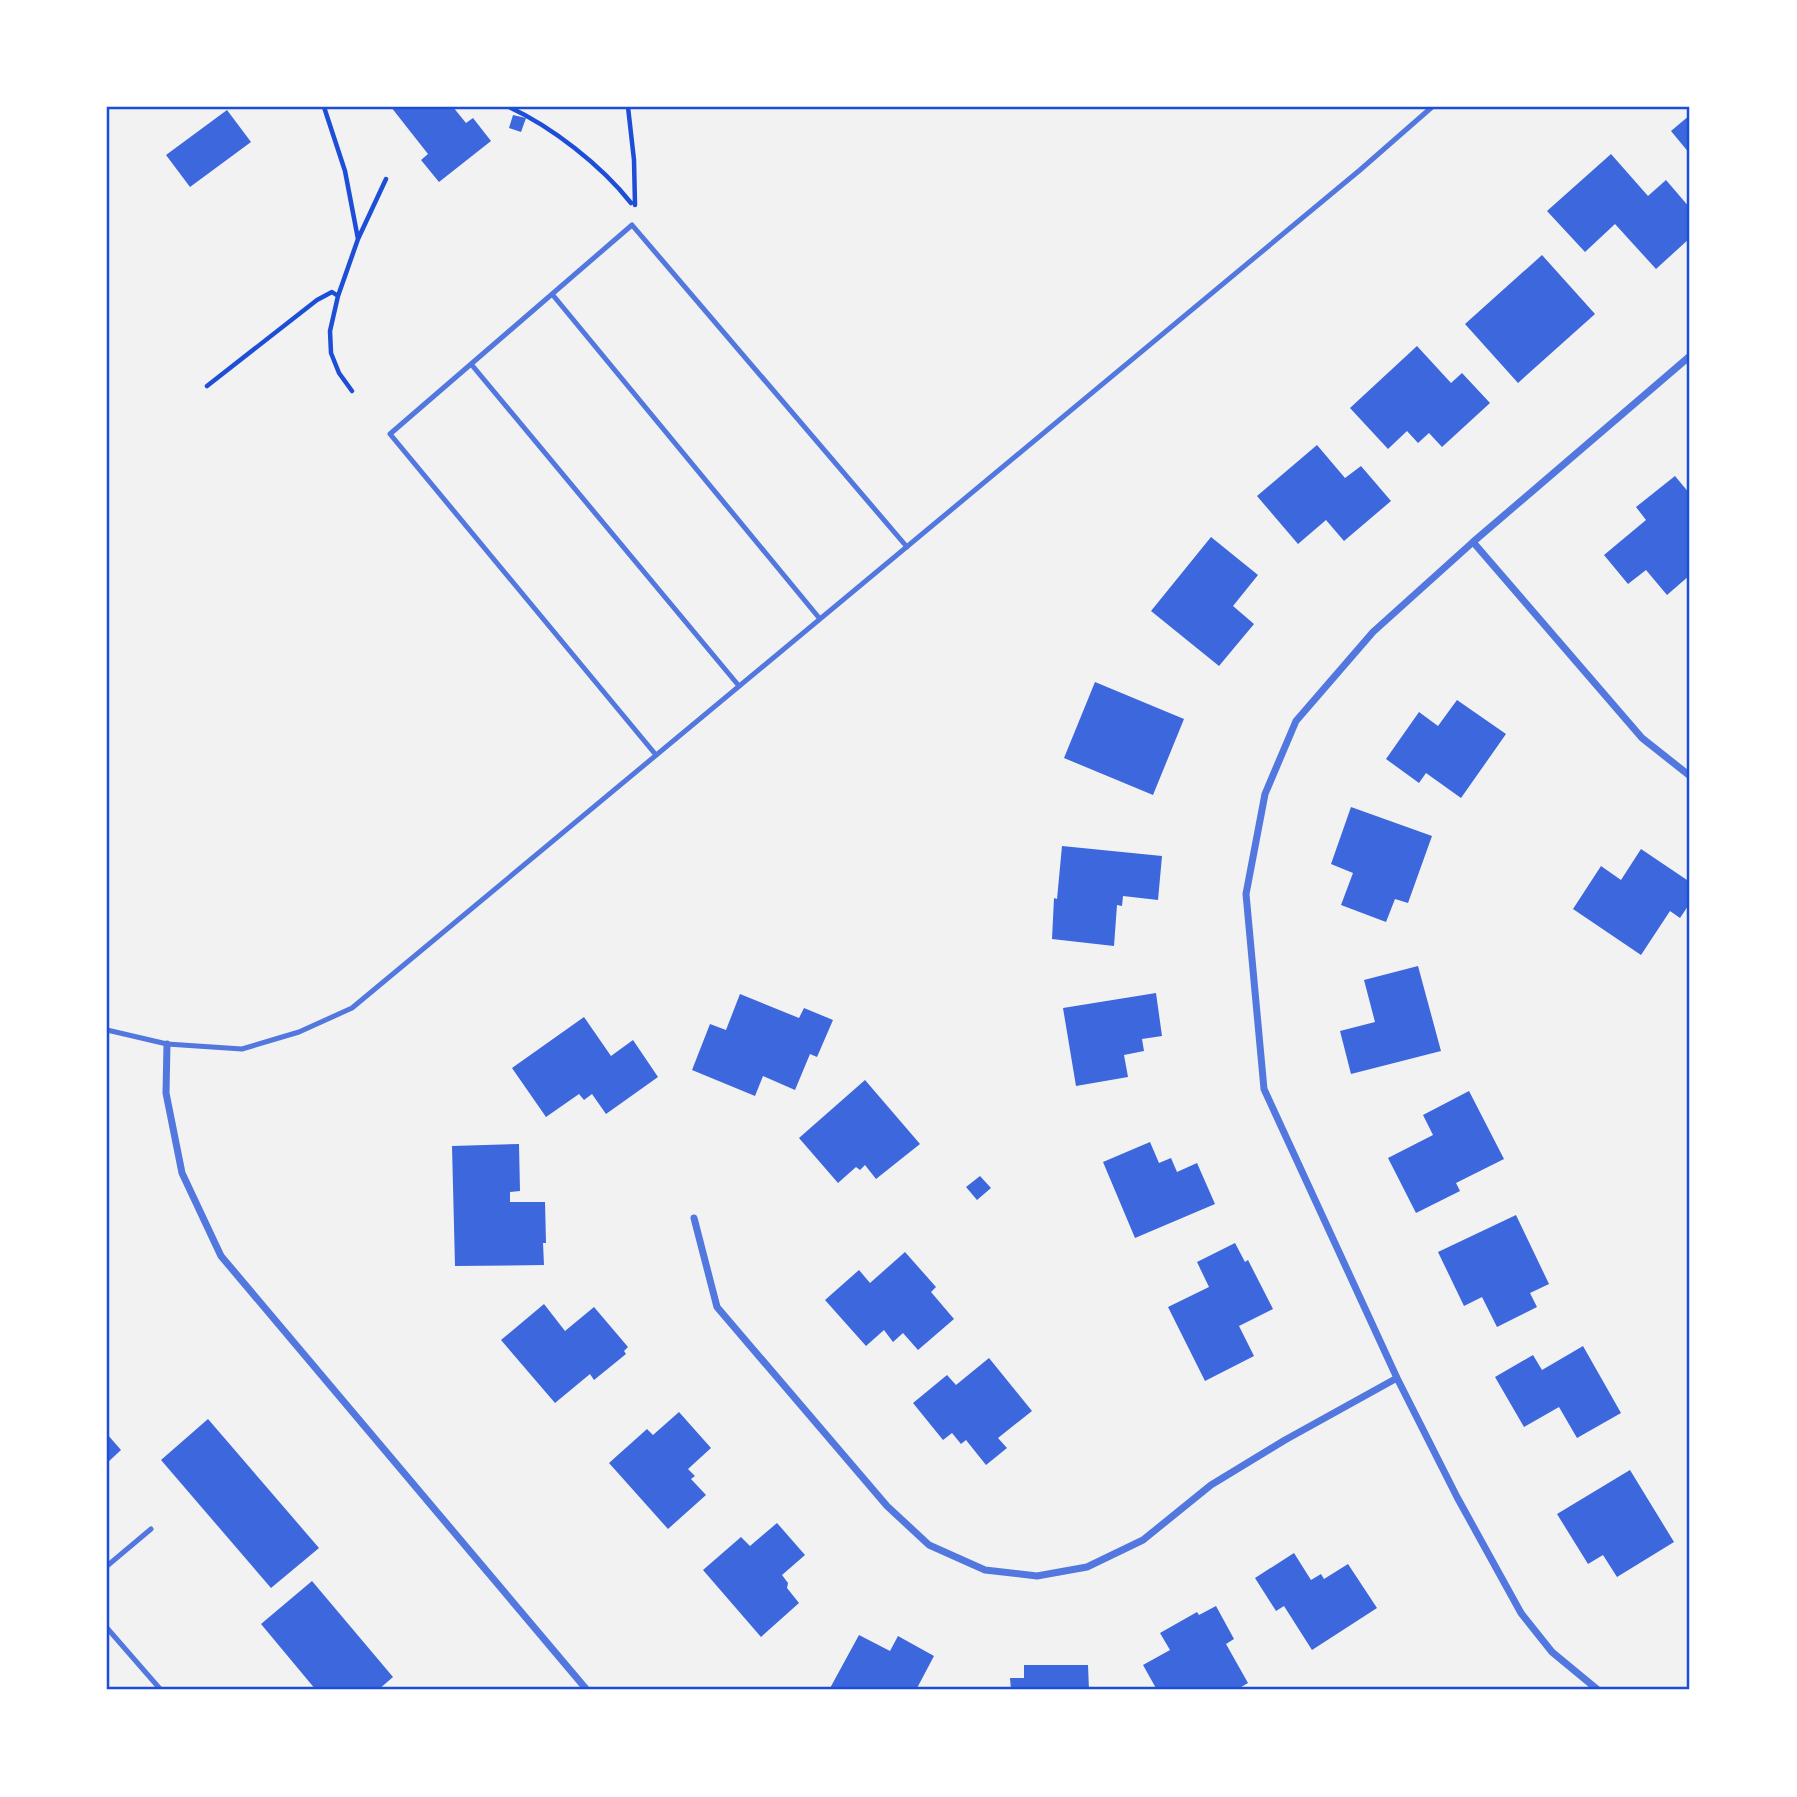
<svg xmlns="http://www.w3.org/2000/svg" width="1797" height="1797" viewBox="0 0 1797 1797" font-family="'Alegreya Sans',sans-serif">
  <style>
    .building { fill: #3d67dc }
    .lines { fill: none; stroke-linecap: round; stroke-linejoin: round }
    .path { stroke: #1d4ed8; stroke-width: 4.5 }
    .service { stroke: #5277de; stroke-width: 5 }
    .minor { stroke: #5277de; stroke-width: 7 }
    .neatline { fill: none; stroke: #1d4ed8; stroke-width: 2.5 }
  </style>
  <rect width="100%" height="100%" fill="#f2f2f2"/>
  <!-- building -->
  <path class="building" d="M 391,107 L 453,107 L 466,123 L 473,118 L 491,141 L 439,182 L 421,160 L 428,154 Z
    M 227,110 L 251,142 L 190,187 L 166,155 Z
    M 513,115 L 526,118 L 521,132 L 509,128 Z
    M 1690,115 L 1690,154 L 1671,131 Z
    M 1611,154 L 1648,196 L 1666,180 L 1690,208 L 1690,238 L 1656,269 L 1615,224 L 1585,252 L 1547,211 Z
    M 1542,255 L 1595,314 L 1518,383 L 1465,324 Z
    M 1417,346 L 1451,383 L 1462,373 L 1490,403 L 1442,447 L 1429,433 L 1418,443 L 1407,431 L 1388,449 L 1350,408 Z
    M 1317,445 L 1345,478 L 1361,466 L 1391,501 L 1344,541 L 1326,520 L 1298,544 L 1257,496 Z
    M 1675,476 L 1690,494 L 1690,575 L 1667,595 L 1646,570 L 1628,584 L 1604,555 L 1646,520 L 1636,507 Z
    M 1211,537 L 1258,575 L 1233,606 L 1254,624 L 1219,666 L 1151,611 Z
    M 1095,682 L 1184,719 L 1153,795 L 1064,758 Z
    M 1457,700 L 1506,734 L 1461,798 L 1426,773 L 1419,783 L 1386,759 L 1419,712 L 1438,726 Z
    M 1351,807 L 1432,836 L 1408,903 L 1395,899 L 1386,922 L 1341,905 L 1353,873 L 1331,864 Z
    M 1062,846 L 1162,856 L 1158,900 L 1123,896 L 1122,906 L 1117,905 L 1114,946 L 1052,939 L 1054,898 L 1057,899 Z
    M 1641,849 L 1690,882 L 1690,903 L 1680,918 L 1670,911 L 1641,955 L 1573,909 L 1601,866 L 1621,880 Z
    M 1418,966 L 1441,1051 L 1351,1074 L 1340,1031 L 1375,1022 L 1364,980 Z
    M 1156,993 L 1162,1036 L 1142,1039 L 1144,1051 L 1124,1055 L 1128,1077 L 1076,1086 L 1063,1008 Z
    M 740,994 L 799,1018 L 804,1008 L 833,1020 L 817,1057 L 810,1054 L 795,1090 L 763,1076 L 755,1096 L 692,1070 L 710,1024 L 726,1030 Z
    M 584,1017 L 611,1056 L 633,1040 L 658,1077 L 606,1114 L 592,1094 L 584,1100 L 579,1094 L 546,1117 L 512,1068 Z
    M 865,1080 L 920,1144 L 876,1179 L 865,1165 L 860,1170 L 856,1167 L 838,1183 L 799,1138 Z
    M 1469,1091 L 1504,1159 L 1456,1183 L 1460,1191 L 1416,1213 L 1388,1158 L 1433,1135 L 1423,1115 Z
    M 1150,1142 L 1159,1163 L 1171,1158 L 1177,1172 L 1197,1163 L 1215,1204 L 1135,1238 L 1103,1162 Z
    M 519,1144 L 520,1191 L 510,1192 L 510,1202 L 545,1202 L 546,1243 L 543,1243 L 544,1265 L 455,1266 L 452,1146 Z
    M 980,1176 L 991,1188 L 977,1200 L 966,1187 Z
    M 1516,1215 L 1549,1284 L 1530,1293 L 1537,1307 L 1497,1327 L 1482,1297 L 1464,1306 L 1438,1252 Z
    M 1235,1243 L 1245,1262 L 1248,1260 L 1273,1309 L 1239,1326 L 1254,1356 L 1205,1381 L 1168,1307 L 1209,1287 L 1197,1262 Z
    M 905,1252 L 936,1287 L 931,1292 L 954,1319 L 918,1350 L 903,1333 L 893,1342 L 884,1330 L 866,1346 L 825,1300 L 859,1270 L 870,1283 Z
    M 544,1304 L 565,1331 L 594,1307 L 628,1347 L 624,1351 L 626,1354 L 594,1380 L 590,1374 L 555,1403 L 501,1340 Z
    M 1583,1346 L 1621,1413 L 1577,1438 L 1559,1407 L 1524,1427 L 1495,1377 L 1533,1355 L 1542,1370 Z
    M 989,1358 L 1032,1411 L 998,1438 L 1007,1448 L 986,1465 L 966,1440 L 961,1444 L 952,1433 L 943,1440 L 913,1403 L 947,1375 L 956,1385 Z
    M 679,1412 L 711,1448 L 688,1469 L 695,1476 L 691,1479 L 706,1495 L 668,1529 L 609,1463 L 647,1429 L 653,1435 Z
    M 208,1419 L 319,1548 L 271,1588 L 161,1460 Z
    M 107,1434 L 121,1450 L 107,1463 Z
    M 1630,1470 L 1674,1542 L 1617,1577 L 1603,1555 L 1588,1564 L 1557,1514 Z
    M 777,1523 L 805,1555 L 782,1575 L 788,1583 L 787,1588 L 799,1603 L 761,1637 L 703,1570 L 741,1537 L 750,1546 Z
    M 1294,1553 L 1311,1580 L 1321,1574 L 1324,1579 L 1348,1564 L 1377,1608 L 1312,1650 L 1284,1606 L 1276,1611 L 1255,1578 Z
    M 312,1581 L 393,1677 L 378,1690 L 316,1690 L 261,1624 Z
    M 1216,1606 L 1234,1639 L 1226,1644 L 1248,1683 L 1236,1690 L 1157,1690 L 1143,1665 L 1170,1650 L 1160,1633 L 1197,1612 L 1199,1615 Z
    M 859,1635 L 890,1651 L 898,1636 L 934,1656 L 916,1690 L 829,1690 Z
    M 1024,1665 L 1088,1665 L 1089,1690 L 1011,1690 L 1010,1678 L 1024,1678 Z"/>
  <g class="lines">
    <!-- path -->
    <path class="path" d="M 324,107 L 345,171 L 358,239 L 338,296 L 330,331 L 331,353 L 339,373 L 352,391
      M 509,107 C 552,127 601,165 631,203
      M 628,107 L 634,160 L 635,205
      M 358,239 L 386,179
      M 207,386 L 317,300 L 332,292 L 338,296"/>
    <!-- service -->
    <path class="service" d="M 552,294 L 820,619
      M 471,364 L 739,686
      M 656,755 L 390,434 L 632,225 L 907,547
      M 107,1030 L 167,1044 L 242,1049 L 299,1032 L 352,1008 L 1360,170 L 1432,107
      M 107,1566 L 151,1529
      M 107,1628 L 161,1690"/>
    <!-- minor -->
    <path class="minor" d="M 1473,542 L 1642,738 L 1690,776
      M 167,1044 L 166,1093 L 182,1173 L 221,1256 L 587,1690
      M 694,1218 L 717,1307 L 887,1506 L 929,1545 L 985,1570 L 1037,1576 L 1087,1567 L 1143,1540 L 1211,1485 L 1285,1440 L 1397,1378
      M 1598,1690 L 1552,1652 L 1521,1613 L 1457,1497 L 1397,1378 L 1264,1089 L 1246,894 L 1265,794 L 1296,721 L 1373,632 L 1473,542 L 1690,356"/>
  </g>
  <!-- border -->
  <rect width="1797" height="1797" fill="none" stroke="#ffffff" stroke-width="217"/>
  <rect x="108" y="108" width="1580" height="1580" class="neatline"/>
</svg>
